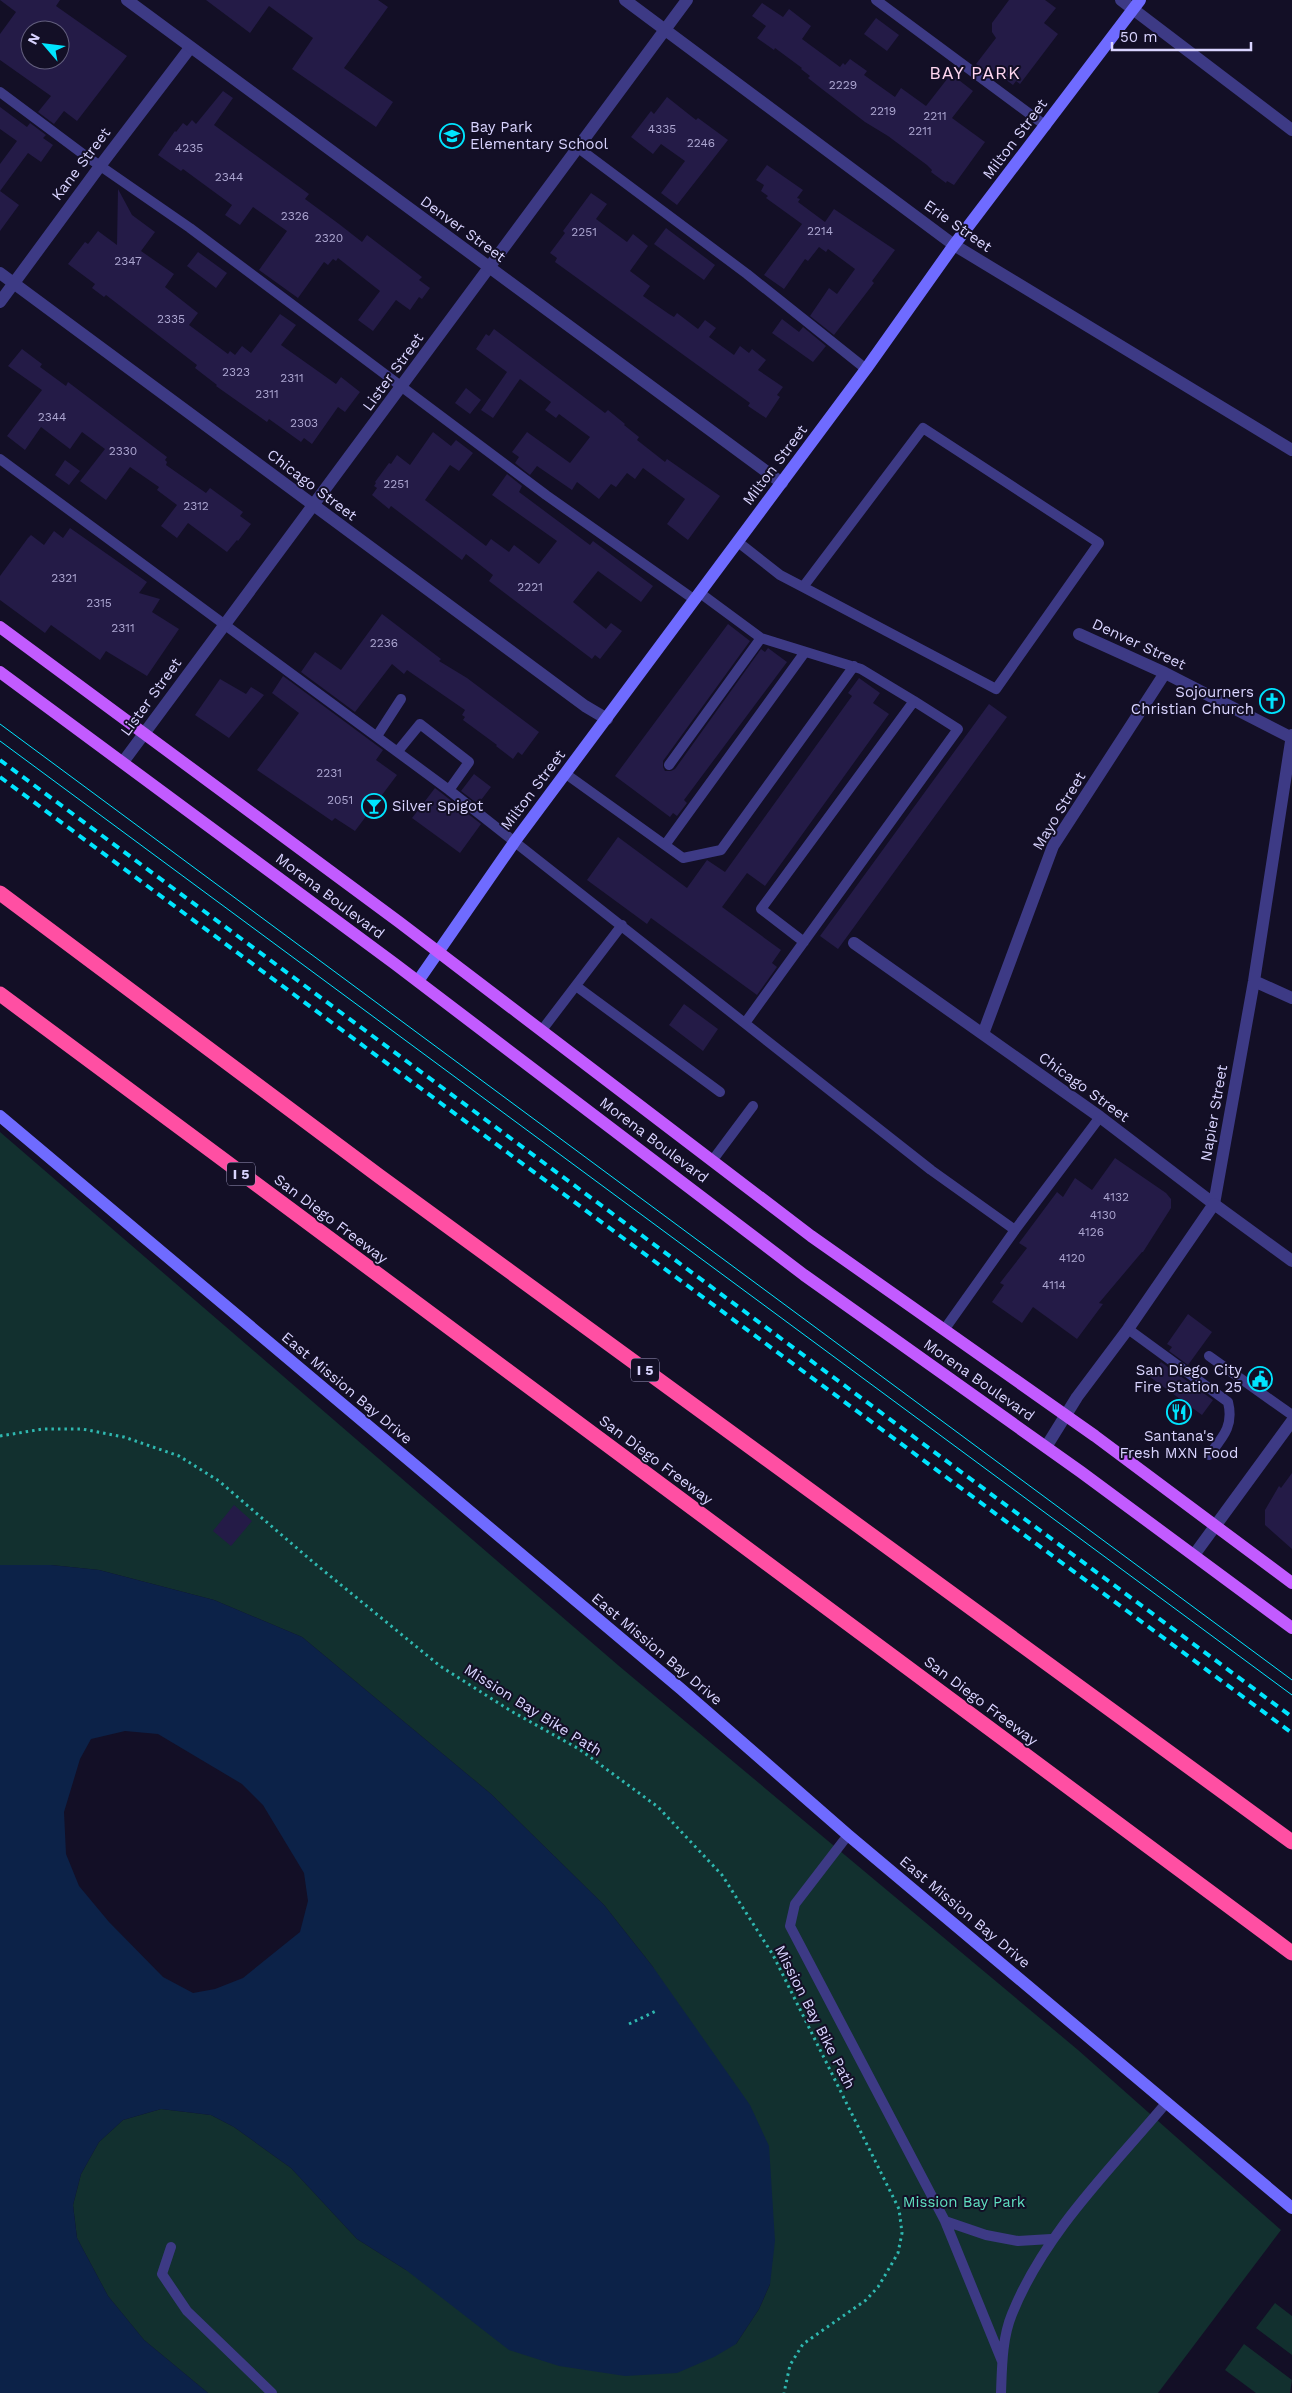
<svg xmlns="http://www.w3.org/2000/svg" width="1292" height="2393" viewBox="0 0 1292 2393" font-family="'Work Sans',sans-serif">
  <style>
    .green { fill: #12302f }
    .water { fill: #0c2248; fill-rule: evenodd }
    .building { fill: #241b47; fill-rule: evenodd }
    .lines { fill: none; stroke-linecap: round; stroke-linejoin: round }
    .path { stroke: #2fb8b0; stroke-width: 3; stroke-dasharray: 2.5 4; stroke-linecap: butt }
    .service { stroke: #3d3a85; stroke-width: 10 }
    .minor { stroke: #3d3a85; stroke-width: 12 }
    .tertiary { stroke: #3d3a85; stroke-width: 12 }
    .secondary { stroke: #6f6bff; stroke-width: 12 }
    .primary { stroke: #c25bff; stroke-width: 12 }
    .motorway { stroke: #ff4fa3; stroke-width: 15 }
    .tram { stroke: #00e5ff; stroke-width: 1 }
    .rail { stroke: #00e5ff; stroke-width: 4; stroke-dasharray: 8 6; stroke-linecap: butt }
    .labels { text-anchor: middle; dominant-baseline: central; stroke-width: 4; stroke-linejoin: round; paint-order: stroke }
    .number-label { font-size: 12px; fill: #aca6d1 }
    .shield { fill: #130f26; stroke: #9e99be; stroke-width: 1 }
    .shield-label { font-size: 14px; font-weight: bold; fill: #d9d4ff }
    .poi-label { font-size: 15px; fill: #d9d4ff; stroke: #130f26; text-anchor: start }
    .street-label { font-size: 15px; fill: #d9d4ff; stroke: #130f26 }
    .park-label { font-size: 15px; fill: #5fe0c0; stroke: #130f26 }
    .quarter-label { font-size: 18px; letter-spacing: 1px; fill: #ffd6f0; stroke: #130f26 }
  </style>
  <rect width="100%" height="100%" fill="#130f26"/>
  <!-- green -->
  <path class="green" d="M 0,1132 L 619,1666 L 1078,2050 L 1281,2230 L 1158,2393 L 208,2393 L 144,2340 L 108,2296 L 77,2238 L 73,2205 L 81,2174 L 99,2142 L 123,2120 L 161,2109 L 211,2115 L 234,2127 L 291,2168 L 357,2239 L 406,2270 L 736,2344 L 759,2309 L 770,2284 L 653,1967 L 604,1905 L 491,1794 L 302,1637 L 214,1600 L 99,1570 L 51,1565 L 0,1565 Z
    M 1275,2303 L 1292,2316 L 1292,2355 L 1256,2328 Z
    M 1244,2344 L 1292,2380 L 1290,2393 L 1256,2393 L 1225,2370 Z"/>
  <!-- water -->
  <path class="water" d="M 0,1565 L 51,1565 L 99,1570 L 214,1600 L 302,1637 L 491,1794 L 604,1905 L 653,1967 L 750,2105 L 769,2146 L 775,2241 L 770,2284 L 759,2309 L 736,2344 L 714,2357 L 677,2373 L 625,2376 L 559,2366 L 509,2350 L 406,2270 L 357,2239 L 291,2168 L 234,2127 L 211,2115 L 161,2109 L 123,2120 L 99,2142 L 81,2174 L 73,2205 L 77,2238 L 108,2296 L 144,2340 L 208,2393 L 0,2393 ZM 125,1731 L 158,1734 L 242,1784 L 263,1805 L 304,1873 L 308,1901 L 300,1932 L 243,1978 L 215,1989 L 193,1993 L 163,1977 L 109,1922 L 79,1886 L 66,1854 L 64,1812 L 80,1759 L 91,1739 Z"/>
  <!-- building -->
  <path class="building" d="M 0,0 L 60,0 L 56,6 L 127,56 L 77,121 L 64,111 L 54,124 L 38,112 L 51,96 L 0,60 L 0,34 L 16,12 ZM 30,30 L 60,30 L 60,60 L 30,60 Z
    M 206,0 L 378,0 L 388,7 L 344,68 L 393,102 L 376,127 L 292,69 L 313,38 L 269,6 L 250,33 Z
    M 1009,0 L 1045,0 L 1056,8 L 1044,23 L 1058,34 L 1020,84 L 1016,81 L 1013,85 L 994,71 L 991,75 L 976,64 L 996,38 L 992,32 L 992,23 Z
    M 762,3 L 783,17 L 789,9 L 811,26 L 802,39 L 840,67 L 843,63 L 845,65 L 850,59 L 867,71 L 864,75 L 895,97 L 901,88 L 926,106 L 951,74 L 973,91 L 952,118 L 985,142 L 954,185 L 947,181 L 946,183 L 931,172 L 932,170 L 927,165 L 888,136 L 865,122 L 822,89 L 808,78 L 810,76 L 801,69 L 802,68 L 775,48 L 774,50 L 757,38 L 766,26 L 752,16 Z
    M 876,18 L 899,35 L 887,51 L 864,34 Z
    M 223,91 L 233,98 L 214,125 L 309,194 L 305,199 L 339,224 L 362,242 L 367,235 L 422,277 L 419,280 L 430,288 L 422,299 L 419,297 L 410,310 L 396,300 L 373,331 L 358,320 L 380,291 L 338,258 L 336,261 L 333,259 L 328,265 L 324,262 L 298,298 L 259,270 L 287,231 L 253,207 L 240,225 L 225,215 L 232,205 L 183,169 L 181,171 L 158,155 L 175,131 L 176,132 L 183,123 L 187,126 L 192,120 L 196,124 Z
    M 667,97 L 696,120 L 698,118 L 728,140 L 677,205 L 661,193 L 685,161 L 661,144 L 653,154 L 631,137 L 651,111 L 654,114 Z
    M 0,107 L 27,127 L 30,123 L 46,135 L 43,138 L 53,145 L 41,162 L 28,153 L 0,191 L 19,205 L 0,231 L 0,164 L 17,141 L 0,129 Z
    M 767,165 L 803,190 L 797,198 L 800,199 L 798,202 L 825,222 L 834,209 L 895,250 L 872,281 L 874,283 L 834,335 L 810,316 L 829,288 L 837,294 L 855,269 L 828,249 L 826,252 L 819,247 L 808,261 L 805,259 L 784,289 L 764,275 L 802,224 L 766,198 L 768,196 L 761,191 L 764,185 L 756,180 Z
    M 118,189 L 132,215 L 155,232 L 141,251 L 174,274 L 165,287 L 198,313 L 189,325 L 228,354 L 230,351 L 235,355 L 242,346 L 251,353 L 280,314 L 296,325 L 281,345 L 336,384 L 341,377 L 360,392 L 345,412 L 338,407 L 312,444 L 304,438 L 301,442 L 269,419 L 267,422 L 216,386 L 217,385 L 195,368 L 197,365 L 106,295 L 104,297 L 92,288 L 95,284 L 68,264 L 85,242 L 88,244 L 98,231 L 117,245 Z
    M 591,193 L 607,204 L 596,219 L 627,242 L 633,234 L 648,246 L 630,271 L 650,286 L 643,296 L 669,314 L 674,317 L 677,313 L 698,329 L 705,320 L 716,328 L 709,337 L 734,355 L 740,346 L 749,353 L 752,349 L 766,360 L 758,370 L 783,387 L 777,395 L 780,397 L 766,418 L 748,406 L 750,403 L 555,262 L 557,258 L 550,253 L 565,233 L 563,231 Z
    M 666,228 L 715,265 L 704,280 L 654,244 Z
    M 198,252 L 227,273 L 216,288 L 187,266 Z
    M 782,319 L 799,332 L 803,327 L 826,346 L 813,362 L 772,333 Z
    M 494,329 L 605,413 L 608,410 L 625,424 L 624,425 L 639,437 L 637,440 L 665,462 L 667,459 L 720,496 L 688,540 L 667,524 L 685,499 L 643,468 L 635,479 L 627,473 L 616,487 L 611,484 L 599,499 L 577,482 L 572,490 L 537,466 L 530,475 L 515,463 L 519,457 L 512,452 L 527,432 L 570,463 L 590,437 L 559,414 L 556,418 L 545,410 L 551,402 L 520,379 L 493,418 L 481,410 L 507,372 L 476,349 L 486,334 L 489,336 Z
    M 22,349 L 42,364 L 40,367 L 66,386 L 68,382 L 167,457 L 165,460 L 167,462 L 166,465 L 206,493 L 210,488 L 243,512 L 240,516 L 251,524 L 238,541 L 237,540 L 227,552 L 188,523 L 177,538 L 161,526 L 177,505 L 157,490 L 159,487 L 130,467 L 106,500 L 80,481 L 105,449 L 82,432 L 70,449 L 41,427 L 25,450 L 7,436 L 42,390 L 8,366 Z
    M 466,388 L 481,400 L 470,414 L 455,403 Z
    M 433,432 L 451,446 L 456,440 L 473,453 L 459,471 L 450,465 L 425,500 L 486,546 L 491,539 L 509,552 L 514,545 L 539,564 L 557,541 L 492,495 L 507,474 L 522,486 L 519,492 L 590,545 L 593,541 L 653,586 L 641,602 L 598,571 L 573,602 L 606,629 L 611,623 L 622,631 L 600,659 L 595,655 L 592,659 L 489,581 L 493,575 L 466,554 L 462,560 L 391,506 L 389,509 L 372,495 L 377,488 L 374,486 L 376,483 L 375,482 L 389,463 L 391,464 L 397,455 L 410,465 Z
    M 65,460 L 80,471 L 69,485 L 55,475 Z
    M 70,528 L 147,582 L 139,593 L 160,599 L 152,612 L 179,629 L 147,676 L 106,651 L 100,660 L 51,625 L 45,633 L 0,600 L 0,576 L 28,538 L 31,535 L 44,545 L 54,531 L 63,538 Z
    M 382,614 L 441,659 L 439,661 L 467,678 L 539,732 L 522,755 L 518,752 L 513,759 L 496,746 L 497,745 L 463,720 L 465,717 L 462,715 L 465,710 L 407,670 L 404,674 L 392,664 L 355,712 L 301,672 L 315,652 L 341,670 Z
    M 728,624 L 750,641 L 663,761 L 663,767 L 665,771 L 671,771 L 675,769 L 761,649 L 765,652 L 768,648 L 787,662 L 684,800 L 687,803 L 677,816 L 673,813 L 670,817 L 615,776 Z
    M 283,676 L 383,750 L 376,760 L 397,775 L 355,831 L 335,818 L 332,821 L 257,770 L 299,713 L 272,693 Z
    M 859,678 L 880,693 L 873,703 L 889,714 L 765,886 L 747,873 L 722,907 L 781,950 L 772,963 L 777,967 L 757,995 L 651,918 L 647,924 L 587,880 L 618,837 L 687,888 L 707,860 L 725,872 L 852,696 L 848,693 Z
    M 220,679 L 246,694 L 251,687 L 264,695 L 229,738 L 195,715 Z
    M 989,704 L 1007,717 L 838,949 L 820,936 Z
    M 474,774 L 491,787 L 478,804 L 461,791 Z
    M 435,788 L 481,824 L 460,853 L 412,818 Z
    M 684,1004 L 718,1029 L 703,1051 L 669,1025 Z
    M 1115,1158 L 1166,1193 L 1171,1199 L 1171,1208 L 1143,1252 L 1142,1252 L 1099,1303 L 1103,1304 L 1077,1339 L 1033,1307 L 1022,1323 L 992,1302 L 1004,1285 L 1000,1283 L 1027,1248 L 1019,1243 L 1057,1192 L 1063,1197 L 1075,1178 L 1092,1190 Z
    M 1188,1314 L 1212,1332 L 1188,1365 L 1169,1351 L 1172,1347 L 1167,1344 Z
    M 1161,1362 L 1213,1400 L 1202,1415 L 1150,1377 Z
    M 1292,1473 L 1292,1549 L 1265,1525 L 1265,1510 L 1279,1486 L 1281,1488 Z
    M 234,1505 L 252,1521 L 231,1546 L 213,1531 Z"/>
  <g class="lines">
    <!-- path -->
    <path class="path" d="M 0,1436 L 43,1429 L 82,1429 L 124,1437 L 179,1456 L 219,1481 L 313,1562 L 440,1666 L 511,1711 L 579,1749 L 658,1807 L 722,1875 L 773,1955 L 899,2209 L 902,2233 L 898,2253 L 887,2272 L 878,2287 L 866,2300 L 803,2344 L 790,2365 L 784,2393
      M 629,2024 L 656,2011"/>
    <!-- service -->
    <path class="service" d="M 876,0 L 1046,126
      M 0,92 L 83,154 L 190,228 L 546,495 L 695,600
      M 577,147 L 747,274 L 866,369
      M 0,459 L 449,790 L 931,1170 L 1015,1230 L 1100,1117
      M 738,542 L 780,575 L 803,587 L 996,689 L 1099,543 L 923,428 L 803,587
      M 761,638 L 861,669 L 914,701
      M 377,736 L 401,699
      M 398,751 L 420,724 L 469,762 L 449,790
      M 669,765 L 761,638 L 700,593
      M 566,774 L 683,858 L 721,850 L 854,666
      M 665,845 L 805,652
      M 576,986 L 720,1092
      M 745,1023 L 958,729 L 914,701 L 761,909 L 804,942
      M 542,1030 L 622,925
      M 712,1161 L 753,1106
      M 1128,1329 L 1228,1402 C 1234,1426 1223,1437 1209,1455
      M 944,1330 L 1015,1230
      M 1209,1356 L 1292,1415
      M 848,1835 L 795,1904 L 790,1926 L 945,2221 L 1002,2361
      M 945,2221 L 986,2235 L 1018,2241 L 1051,2239
      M 171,2247 L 162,2274 L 187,2311 L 272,2393
      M 1001,2393 C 1002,2367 1002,2338 1012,2314 C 1045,2232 1111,2169 1167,2102"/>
    <!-- minor -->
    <path class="minor" d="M 625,0 L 954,245 L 1292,450
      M 1121,0 L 1292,130
      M 0,273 L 585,706 L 607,719
      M 0,302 L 100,166 L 190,48
      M 1079,634 L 1165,673 L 1292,738
      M 123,762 L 687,0
      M 854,943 L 1100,1117 L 1214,1204 L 1254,981 L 1292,735
      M 1254,981 L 1292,998
      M 983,1034 L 1053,846 L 1165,673"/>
    <!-- tertiary -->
    <path class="tertiary" d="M 127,0 L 782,483
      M 1046,1447 L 1077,1397 L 1128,1329 L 1214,1204 L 1292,1261
      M 1194,1555 L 1292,1421"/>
    <!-- secondary -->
    <path class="secondary" d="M 418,981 L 515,841 L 866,369 L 954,245 L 1140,0
      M 0,1116 L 681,1689 L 848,1835 L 1292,2208"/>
    <!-- primary -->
    <path class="primary" d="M 0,627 L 399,922 L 811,1236 L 1095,1436 L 1292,1583
      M 0,672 L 395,964 L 804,1275 L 1081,1472 L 1292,1628"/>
    <!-- motorway -->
    <path class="motorway" d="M 0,893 L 379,1176 L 1292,1842
      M 0,994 L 1292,1953"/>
    <!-- tram -->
    <path class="tram" d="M 0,724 L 1292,1680
      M 0,741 L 1292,1695"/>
    <!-- rail -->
    <path class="rail" d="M 0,760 L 1292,1717
      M 0,777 L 1292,1733"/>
  </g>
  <!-- icons -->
  <defs>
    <symbol id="school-ring" viewBox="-11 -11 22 22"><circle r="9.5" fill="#130f26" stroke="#00e5ff" stroke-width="1.5"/><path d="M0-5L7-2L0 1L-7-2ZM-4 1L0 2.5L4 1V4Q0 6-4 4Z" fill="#00e5ff"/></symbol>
    <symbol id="church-ring" viewBox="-11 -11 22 22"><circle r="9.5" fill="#130f26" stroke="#00e5ff" stroke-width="1.5"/><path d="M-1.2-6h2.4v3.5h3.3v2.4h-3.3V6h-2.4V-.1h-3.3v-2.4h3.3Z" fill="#00e5ff"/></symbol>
    <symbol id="bar-ring" viewBox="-11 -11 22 22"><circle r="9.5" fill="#130f26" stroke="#00e5ff" stroke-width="1.5"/><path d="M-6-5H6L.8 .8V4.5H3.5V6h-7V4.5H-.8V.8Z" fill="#00e5ff"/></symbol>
    <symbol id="civic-ring" viewBox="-11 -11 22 22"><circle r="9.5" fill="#130f26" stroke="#00e5ff" stroke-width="1.5"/><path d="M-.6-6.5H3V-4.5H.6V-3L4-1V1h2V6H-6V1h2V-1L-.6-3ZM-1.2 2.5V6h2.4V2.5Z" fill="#00e5ff"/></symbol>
    <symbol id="restaurant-ring" viewBox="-11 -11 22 22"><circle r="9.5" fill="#130f26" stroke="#00e5ff" stroke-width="1.5"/><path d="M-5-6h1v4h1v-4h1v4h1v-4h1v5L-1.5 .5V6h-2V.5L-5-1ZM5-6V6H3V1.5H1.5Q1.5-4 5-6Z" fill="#00e5ff"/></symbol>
  </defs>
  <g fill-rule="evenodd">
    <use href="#school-ring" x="438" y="122" width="28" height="28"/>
    <use href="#church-ring" x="1258" y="687" width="28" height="28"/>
    <use href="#bar-ring" x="360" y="792" width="28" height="28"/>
    <use href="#civic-ring" x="1246" y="1365" width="28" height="28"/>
    <use href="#restaurant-ring" x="1165" y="1398" width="28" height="28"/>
  </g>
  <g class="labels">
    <!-- number labels -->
    <g class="number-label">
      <text x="843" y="85">2229</text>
      <text x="883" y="111">2219</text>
      <text x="935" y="116">2211</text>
      <text x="662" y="129">4335</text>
      <text x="920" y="131">2211</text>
      <text x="701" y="143">2246</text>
      <text x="189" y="148">4235</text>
      <text x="229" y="177">2344</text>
      <text x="295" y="216">2326</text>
      <text x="820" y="231">2214</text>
      <text x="584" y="232">2251</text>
      <text x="329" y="238">2320</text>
      <text x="128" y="261">2347</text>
      <text x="171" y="319">2335</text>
      <text x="236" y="372">2323</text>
      <text x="292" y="378">2311</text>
      <text x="267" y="394">2311</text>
      <text x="52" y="417">2344</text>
      <text x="304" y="423">2303</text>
      <text x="123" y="451">2330</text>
      <text x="396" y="484">2251</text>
      <text x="196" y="506">2312</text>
      <text x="64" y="578">2321</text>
      <text x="530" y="587">2221</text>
      <text x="99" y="603">2315</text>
      <text x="123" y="628">2311</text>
      <text x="384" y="643">2236</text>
      <text x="329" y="773">2231</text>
      <text x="340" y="800">2051</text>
      <text x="1116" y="1197">4132</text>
      <text x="1103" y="1215">4130</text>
      <text x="1091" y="1232">4126</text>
      <text x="1072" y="1258">4120</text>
      <text x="1054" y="1285">4114</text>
    </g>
    <!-- shield labels -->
    <g class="shield">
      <rect x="227" y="1162.5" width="28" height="23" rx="4"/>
      <rect x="631" y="1358.5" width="28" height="23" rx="4"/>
    </g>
    <g class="shield-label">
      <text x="241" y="1174">I 5</text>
      <text x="645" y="1370">I 5</text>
    </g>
    <!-- poi labels -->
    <g class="poi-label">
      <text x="470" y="127">Bay Park<tspan x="470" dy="17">Elementary School</tspan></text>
      <text x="1254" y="692" text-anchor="end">Sojourners<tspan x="1254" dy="17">Christian Church</tspan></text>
      <text x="392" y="806">Silver Spigot</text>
      <text x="1242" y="1370" text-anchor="end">San Diego City<tspan x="1242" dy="17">Fire Station 25</tspan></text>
      <text x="1179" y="1436" text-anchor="middle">Santana's<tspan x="1179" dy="17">Fresh MXN Food</tspan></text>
    </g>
    <!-- street labels -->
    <g class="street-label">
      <text transform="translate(1015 139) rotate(-53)">Milton Street</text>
      <text transform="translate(81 164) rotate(-53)">Kane Street</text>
      <text transform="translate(958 226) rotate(35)">Erie Street</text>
      <text transform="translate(463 229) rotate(36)">Denver Street</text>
      <text transform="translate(393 372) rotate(-54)">Lister Street</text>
      <text transform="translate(775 465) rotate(-53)">Milton Street</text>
      <text transform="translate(312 485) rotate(37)">Chicago Street</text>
      <text transform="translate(1139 644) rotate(25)">Denver Street</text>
      <text transform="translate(151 697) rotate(-54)">Lister Street</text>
      <text transform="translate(533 790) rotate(-53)">Milton Street</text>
      <text transform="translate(1059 811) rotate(-59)">Mayo Street</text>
      <text transform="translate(330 896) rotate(37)">Morena Boulevard</text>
      <text transform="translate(1084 1087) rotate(36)">Chicago Street</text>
      <text transform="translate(1214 1113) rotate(-80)">Napier Street</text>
      <text transform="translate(654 1140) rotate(37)">Morena Boulevard</text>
      <text transform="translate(331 1219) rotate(37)">San Diego Freeway</text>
      <text transform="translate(979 1380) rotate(35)">Morena Boulevard</text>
      <text transform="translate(347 1388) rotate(40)">East Mission Bay Drive</text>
      <text transform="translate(656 1460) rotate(37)">San Diego Freeway</text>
      <text transform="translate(657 1649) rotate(40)">East Mission Bay Drive</text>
      <text transform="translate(981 1701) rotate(37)">San Diego Freeway</text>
      <text transform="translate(533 1710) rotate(32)">Mission Bay Bike Path</text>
      <text transform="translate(965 1912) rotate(40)">East Mission Bay Drive</text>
      <text transform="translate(815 2017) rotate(63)">Mission Bay Bike Path</text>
    </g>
    <!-- park labels -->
    <g class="park-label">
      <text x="964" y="2202">Mission Bay Park</text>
    </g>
    <!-- quarter labels -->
    <g class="quarter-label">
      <text x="975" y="72">BAY PARK</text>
    </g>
  </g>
  <!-- north arrow -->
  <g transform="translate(45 45) rotate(298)"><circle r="24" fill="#130f26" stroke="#625e7d"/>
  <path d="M0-4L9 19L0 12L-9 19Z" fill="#00e5ff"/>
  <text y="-8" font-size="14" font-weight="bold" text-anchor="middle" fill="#d9d4ff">N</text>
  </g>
  <!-- scale -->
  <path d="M1112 42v8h139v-8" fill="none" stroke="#d9d4ff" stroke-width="2.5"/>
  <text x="1120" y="42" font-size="15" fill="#d9d4ff" stroke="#130f26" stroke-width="4" paint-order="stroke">50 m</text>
</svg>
